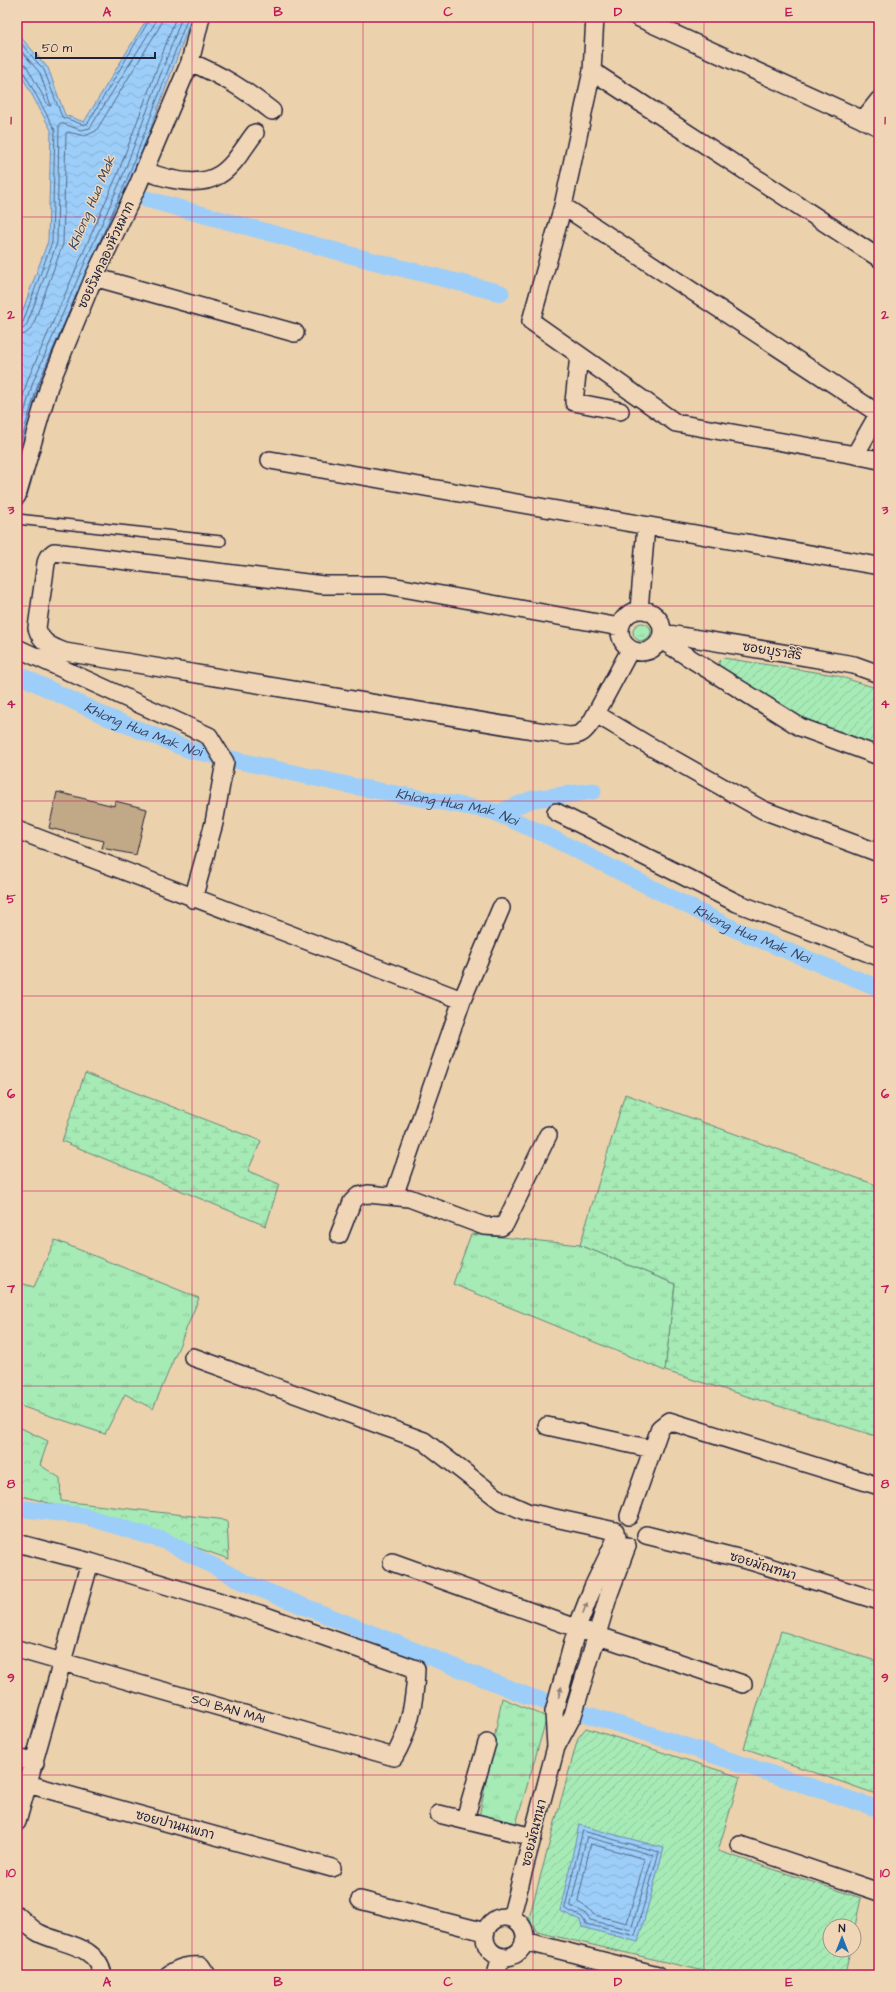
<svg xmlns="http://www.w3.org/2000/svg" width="896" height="1992" viewBox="0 0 896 1992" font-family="'Architects Daughter','Playpen Sans Thai',sans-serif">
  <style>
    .grass { fill: url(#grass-tufts); stroke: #648678 }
    .forest { fill: url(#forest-crowns); stroke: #648678 }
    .wetland { fill: url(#wetland-marsh); stroke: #648678 }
    .garden { fill: url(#garden-furrows); stroke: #648678 }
    .water { fill: url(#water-waves); stroke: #6b89ad }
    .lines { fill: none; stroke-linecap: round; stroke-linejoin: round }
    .shore { stroke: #536787; stroke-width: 1 }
    .canal { stroke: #9ccef9; stroke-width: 17 }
    .building { fill: #c1a886; stroke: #22223b }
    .service-casing { stroke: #22223b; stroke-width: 12 }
    .minor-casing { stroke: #22223b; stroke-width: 20 }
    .service { stroke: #f0d6b7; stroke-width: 9 }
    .minor { stroke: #f0d6b7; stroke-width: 17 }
    .oneway { fill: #897c79 }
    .grid { fill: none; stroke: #c2185b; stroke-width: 1; stroke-opacity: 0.55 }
    .labels { text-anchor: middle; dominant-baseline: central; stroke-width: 3; stroke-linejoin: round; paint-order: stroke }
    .street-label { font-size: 13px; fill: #22223b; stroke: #f0d6b7 }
    .water-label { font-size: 14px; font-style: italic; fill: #3a4461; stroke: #f0d6b7 }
    .neatline { fill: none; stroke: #c2185b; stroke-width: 1.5 }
    .grid-label { font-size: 13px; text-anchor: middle; font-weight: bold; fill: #c2185b }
  </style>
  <defs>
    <pattern id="grass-tufts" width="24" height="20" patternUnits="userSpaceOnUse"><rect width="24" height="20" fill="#a6eab5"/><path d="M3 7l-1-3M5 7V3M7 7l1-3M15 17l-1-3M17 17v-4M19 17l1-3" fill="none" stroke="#8fc89d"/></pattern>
    <pattern id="forest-crowns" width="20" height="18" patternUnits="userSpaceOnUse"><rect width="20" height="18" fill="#a6eab5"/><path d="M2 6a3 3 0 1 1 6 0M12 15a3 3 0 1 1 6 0" fill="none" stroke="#8fc89d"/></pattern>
    <pattern id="wetland-marsh" width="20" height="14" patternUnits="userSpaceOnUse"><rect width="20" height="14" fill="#a6eab5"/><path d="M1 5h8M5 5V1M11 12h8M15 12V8" fill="none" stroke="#8fc89d"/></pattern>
    <pattern id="garden-furrows" width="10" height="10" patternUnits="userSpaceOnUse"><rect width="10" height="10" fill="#a6eab5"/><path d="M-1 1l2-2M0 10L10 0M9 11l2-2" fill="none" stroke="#8fc89d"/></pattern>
    <pattern id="water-waves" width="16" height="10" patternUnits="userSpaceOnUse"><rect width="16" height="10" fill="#9ccef9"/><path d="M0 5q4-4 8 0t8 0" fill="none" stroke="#86b1d6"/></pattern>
  </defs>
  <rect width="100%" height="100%" fill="#ecd1ad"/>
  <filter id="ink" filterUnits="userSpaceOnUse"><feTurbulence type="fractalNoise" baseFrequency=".025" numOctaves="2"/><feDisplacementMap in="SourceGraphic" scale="8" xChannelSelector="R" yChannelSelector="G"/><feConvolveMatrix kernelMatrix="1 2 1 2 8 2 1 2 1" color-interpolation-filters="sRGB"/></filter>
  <g filter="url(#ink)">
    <!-- grass -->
    <path class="grass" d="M633 632a9 9 0 1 1 18 0a9 9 0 1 1-18 0Z
      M 471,1234 L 580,1245 L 675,1284 L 665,1371 L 453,1284 Z
      M 55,1240 L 199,1298 L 153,1409 L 125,1394 L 105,1434 L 17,1405 L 17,1282 L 34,1287 Z
      M 502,1698 L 547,1717 L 516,1824 L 479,1817 Z"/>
    <!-- forest -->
    <path class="forest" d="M 17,1426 L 48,1441 L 40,1465 L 60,1478 L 61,1501 L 227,1520 L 229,1559 C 159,1534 89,1512 17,1495 Z"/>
    <!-- wetland -->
    <path class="wetland" d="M 85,1073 L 261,1141 L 248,1171 L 279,1184 L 266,1226 L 62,1141 Z
      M 625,1094 L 879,1186 L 879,1437 L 665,1371 L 675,1284 L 580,1245 Z
      M 781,1631 L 879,1662 L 879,1795 L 744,1748 Z"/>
    <!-- garden -->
    <path class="garden" d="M 723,658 L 835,675 L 879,689 L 879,748 L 810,722 L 770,700 L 719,669 L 719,662 Z
      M 586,1728 L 740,1777 L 718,1851 L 861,1898 L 854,1931 L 854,1926 L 830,1926 L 830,1950 L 850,1950 L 845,1975 L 721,1975 L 537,1932 L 529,1918 L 578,1738 Z"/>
    <!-- water -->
    <path class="water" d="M 148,17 L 192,17 L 132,179 L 17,469 L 17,326 L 48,241 L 51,130 L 17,67 L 17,33 L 48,68 L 65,115 L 84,122 Z
      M 579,1825 L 664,1848 L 638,1942 L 582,1927 L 580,1920 L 560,1911 Z"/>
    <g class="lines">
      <!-- shore -->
      <path class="shore" d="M 17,39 L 44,70 L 62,117 L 84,125 L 88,123 L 151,17
        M 17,46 L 40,73 L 51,106 L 48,105 L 26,65 L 17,61
        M 17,66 L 22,69 L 55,130 L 52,242 L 23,322 L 17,325
        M 96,250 L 128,177 L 188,17
        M 17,330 L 23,329 L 27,324 L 57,243 L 59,124 L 61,123 L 81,130 L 90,128 L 155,23 L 156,17
        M 17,336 L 25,334 L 32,328 L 63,244 L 66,133 L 68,132 L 85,136 L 96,131 L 160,26 L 162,17
        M 17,416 L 28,379 L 118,173 L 176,17
        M 17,438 L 33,382 L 123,175 L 182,17
        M 17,455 L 38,384 L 67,317
        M 583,1831 L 659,1852 L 635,1936 L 586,1924 L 582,1917 L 565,1909 Z
        M 587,1837 L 653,1855 L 631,1930 L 590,1920 L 585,1913 L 571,1906 Z
        M 591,1844 L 645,1859 L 627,1923 L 594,1915 L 589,1909 L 578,1902 Z"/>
      <!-- canal -->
      <g class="canal">
        <path d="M 146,199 L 369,260 L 501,293"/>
        <path id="s1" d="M 17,674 L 107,717 L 190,750 L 352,786 L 492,811 L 542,833 L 734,929 L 879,988"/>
        <path d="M 498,813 L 533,799 L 593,791"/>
        <path d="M 17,1508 L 84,1516 L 165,1541 L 248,1584 L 528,1696 L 643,1732 L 879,1809"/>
      </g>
    </g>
    <!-- building -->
    <path class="building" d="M 57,792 L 114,806 L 115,801 L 147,809 L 136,855 L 102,848 L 104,841 L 49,828 Z"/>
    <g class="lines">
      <defs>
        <path id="service" d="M 17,519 L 221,541"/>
        <path id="minor" d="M 595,17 L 592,71 L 879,258
          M 637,17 L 879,127
          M 190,62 C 223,76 244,89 272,111
          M 592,71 L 563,206 L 879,414
          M 863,120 L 879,100
          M 145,171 C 166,179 198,188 219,175 C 234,166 244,147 255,133
          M 563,206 L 531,321 L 676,423 L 855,455
          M 94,277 L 295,333
          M 579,355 L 574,402 L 620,411
          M 879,413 L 855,455 L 879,460
          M 270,460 L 879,566
          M 17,496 L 49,386 L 94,277 L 138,185 L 190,62 L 201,17
          M620 631a21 21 0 1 1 42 0a21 21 0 1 1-42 0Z
          M 639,610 L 646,526
          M 620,627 L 386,585 L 323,585 L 54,552 L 48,557 L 46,563 L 37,628 C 41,643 52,647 65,652 L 569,736 C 581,736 585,731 592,721 L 630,650
          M 663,633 L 854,665 L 879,674
          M 661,640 L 800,727 L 879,756
          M 17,648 L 209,736 L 225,762 L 214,823 L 193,899
          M 596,714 L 648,745 L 763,810 L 879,853
          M 556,812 L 737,903 L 879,957
          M 17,830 L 462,1000
          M 394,1196 L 462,1000 L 501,908
          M 339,1235 L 352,1202 L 358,1196 L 368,1194 L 409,1198 L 484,1226 L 501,1227 L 505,1224 L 548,1135
          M 193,1357 L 424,1441 L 500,1500 L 527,1512 L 615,1531
          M 547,1426 L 652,1449
          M 629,1516 L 660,1428 L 669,1421 L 879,1486
          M 646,1535 L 750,1561 L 879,1601
          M 17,1543 L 90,1562 L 260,1614 L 416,1669 C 415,1700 410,1731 394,1757 L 17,1649
          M 392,1562 L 596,1635 L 743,1684
          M 556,1747 L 554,1712 L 577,1628 L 593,1587 L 617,1537
          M 17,1758 L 35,1763
          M 17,1781 L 332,1868
          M 439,1814 L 533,1837
          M 465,1819 L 487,1743
          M 17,1822 L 90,1562
          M 740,1845 L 879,1892
          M 360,1900 L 485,1932
          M 17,1915 C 24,1921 31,1929 39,1933 C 63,1945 96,1944 103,1975
          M485 1937a20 20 0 1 1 40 0a20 20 0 1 1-40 0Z
          M 511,1918 L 556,1747 L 573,1715 L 609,1594 L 627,1546
          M 524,1941 L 658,1975
          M 168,1975 C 179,1967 188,1965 201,1966 L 207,1975
          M 496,1975 L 501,1957"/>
      </defs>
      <!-- service casing -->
      <use href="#service" class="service-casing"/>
      <!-- minor casing -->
      <use href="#minor" class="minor-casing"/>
      <!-- service -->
      <use href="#service" class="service"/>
      <!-- minor -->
      <use href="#minor" class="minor"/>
    </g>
    <!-- one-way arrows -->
    <defs><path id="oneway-solid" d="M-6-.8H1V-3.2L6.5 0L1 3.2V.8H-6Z"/></defs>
    <g class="oneway">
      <use href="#oneway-solid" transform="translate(585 1608) rotate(-69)"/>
      <use href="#oneway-solid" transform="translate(560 1692) rotate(-74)"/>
    </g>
  </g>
  <!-- grid -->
  <path class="grid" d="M 192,17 L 192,1975M 363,17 L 363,1975M 533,17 L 533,1975M 704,17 L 704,1975M 17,217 L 879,217M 17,412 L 879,412M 17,606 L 879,606M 17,801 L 879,801M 17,996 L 879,996M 17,1191 L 879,1191M 17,1386 L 879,1386M 17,1580 L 879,1580M 17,1775 L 879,1775"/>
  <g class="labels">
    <!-- street labels -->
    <g class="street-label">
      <text transform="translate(106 255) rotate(-65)">ซอยริมคลองหัวหมาก</text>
      <text transform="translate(772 651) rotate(9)">ซอยบุราสิริ</text>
      <text transform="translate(763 1566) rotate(17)">ซอยมัณฑนา</text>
      <text transform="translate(228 1709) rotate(16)">SOI BAN MAI</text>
      <text transform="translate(175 1825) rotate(15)">ซอยปานนพภา</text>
      <text transform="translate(534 1833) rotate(-76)">ซอยมัณฑนา</text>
    </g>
    <!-- water labels -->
    <g class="water-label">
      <text transform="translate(92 203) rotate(-67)">Khlong Hua Mak</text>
      <text stroke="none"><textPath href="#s1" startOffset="138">Khlong Hua Mak Noi</textPath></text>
      <text stroke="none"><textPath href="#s1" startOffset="462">Khlong Hua Mak Noi</textPath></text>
      <text stroke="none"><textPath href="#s1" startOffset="785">Khlong Hua Mak Noi</textPath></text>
    </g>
  </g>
  <!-- margin -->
  <rect width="896" height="1992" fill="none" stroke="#f0d6b7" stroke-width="44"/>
  <!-- north arrow -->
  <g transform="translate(842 1938)"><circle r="19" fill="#f0d6b7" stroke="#9e8e85"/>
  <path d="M0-3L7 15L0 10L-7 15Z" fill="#1f6fb2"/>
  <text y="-6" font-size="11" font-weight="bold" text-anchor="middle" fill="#22223b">N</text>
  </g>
  <!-- scale -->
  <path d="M36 52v6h119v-6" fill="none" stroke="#22223b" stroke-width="2"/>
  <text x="42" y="52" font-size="12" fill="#22223b" stroke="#f0d6b7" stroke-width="3" paint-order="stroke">50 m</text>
  <rect x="22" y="22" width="852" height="1948" class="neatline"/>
  <g class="grid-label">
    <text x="107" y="16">A</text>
    <text x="278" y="16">B</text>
    <text x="448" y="16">C</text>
    <text x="618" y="16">D</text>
    <text x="789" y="16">E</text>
    <text x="11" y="124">1</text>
    <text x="885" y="124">1</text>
    <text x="11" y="319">2</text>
    <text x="885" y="319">2</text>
    <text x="11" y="514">3</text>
    <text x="885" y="514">3</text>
    <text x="11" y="708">4</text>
    <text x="885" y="708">4</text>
    <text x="11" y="903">5</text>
    <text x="885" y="903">5</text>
    <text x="11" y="1098">6</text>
    <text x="885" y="1098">6</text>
    <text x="11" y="1293">7</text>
    <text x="885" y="1293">7</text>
    <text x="11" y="1488">8</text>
    <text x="885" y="1488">8</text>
    <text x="11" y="1682">9</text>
    <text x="885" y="1682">9</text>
    <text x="11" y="1877">10</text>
    <text x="885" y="1877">10</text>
    <text x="107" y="1986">A</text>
    <text x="278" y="1986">B</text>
    <text x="448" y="1986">C</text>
    <text x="618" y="1986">D</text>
    <text x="789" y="1986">E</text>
  </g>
</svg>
